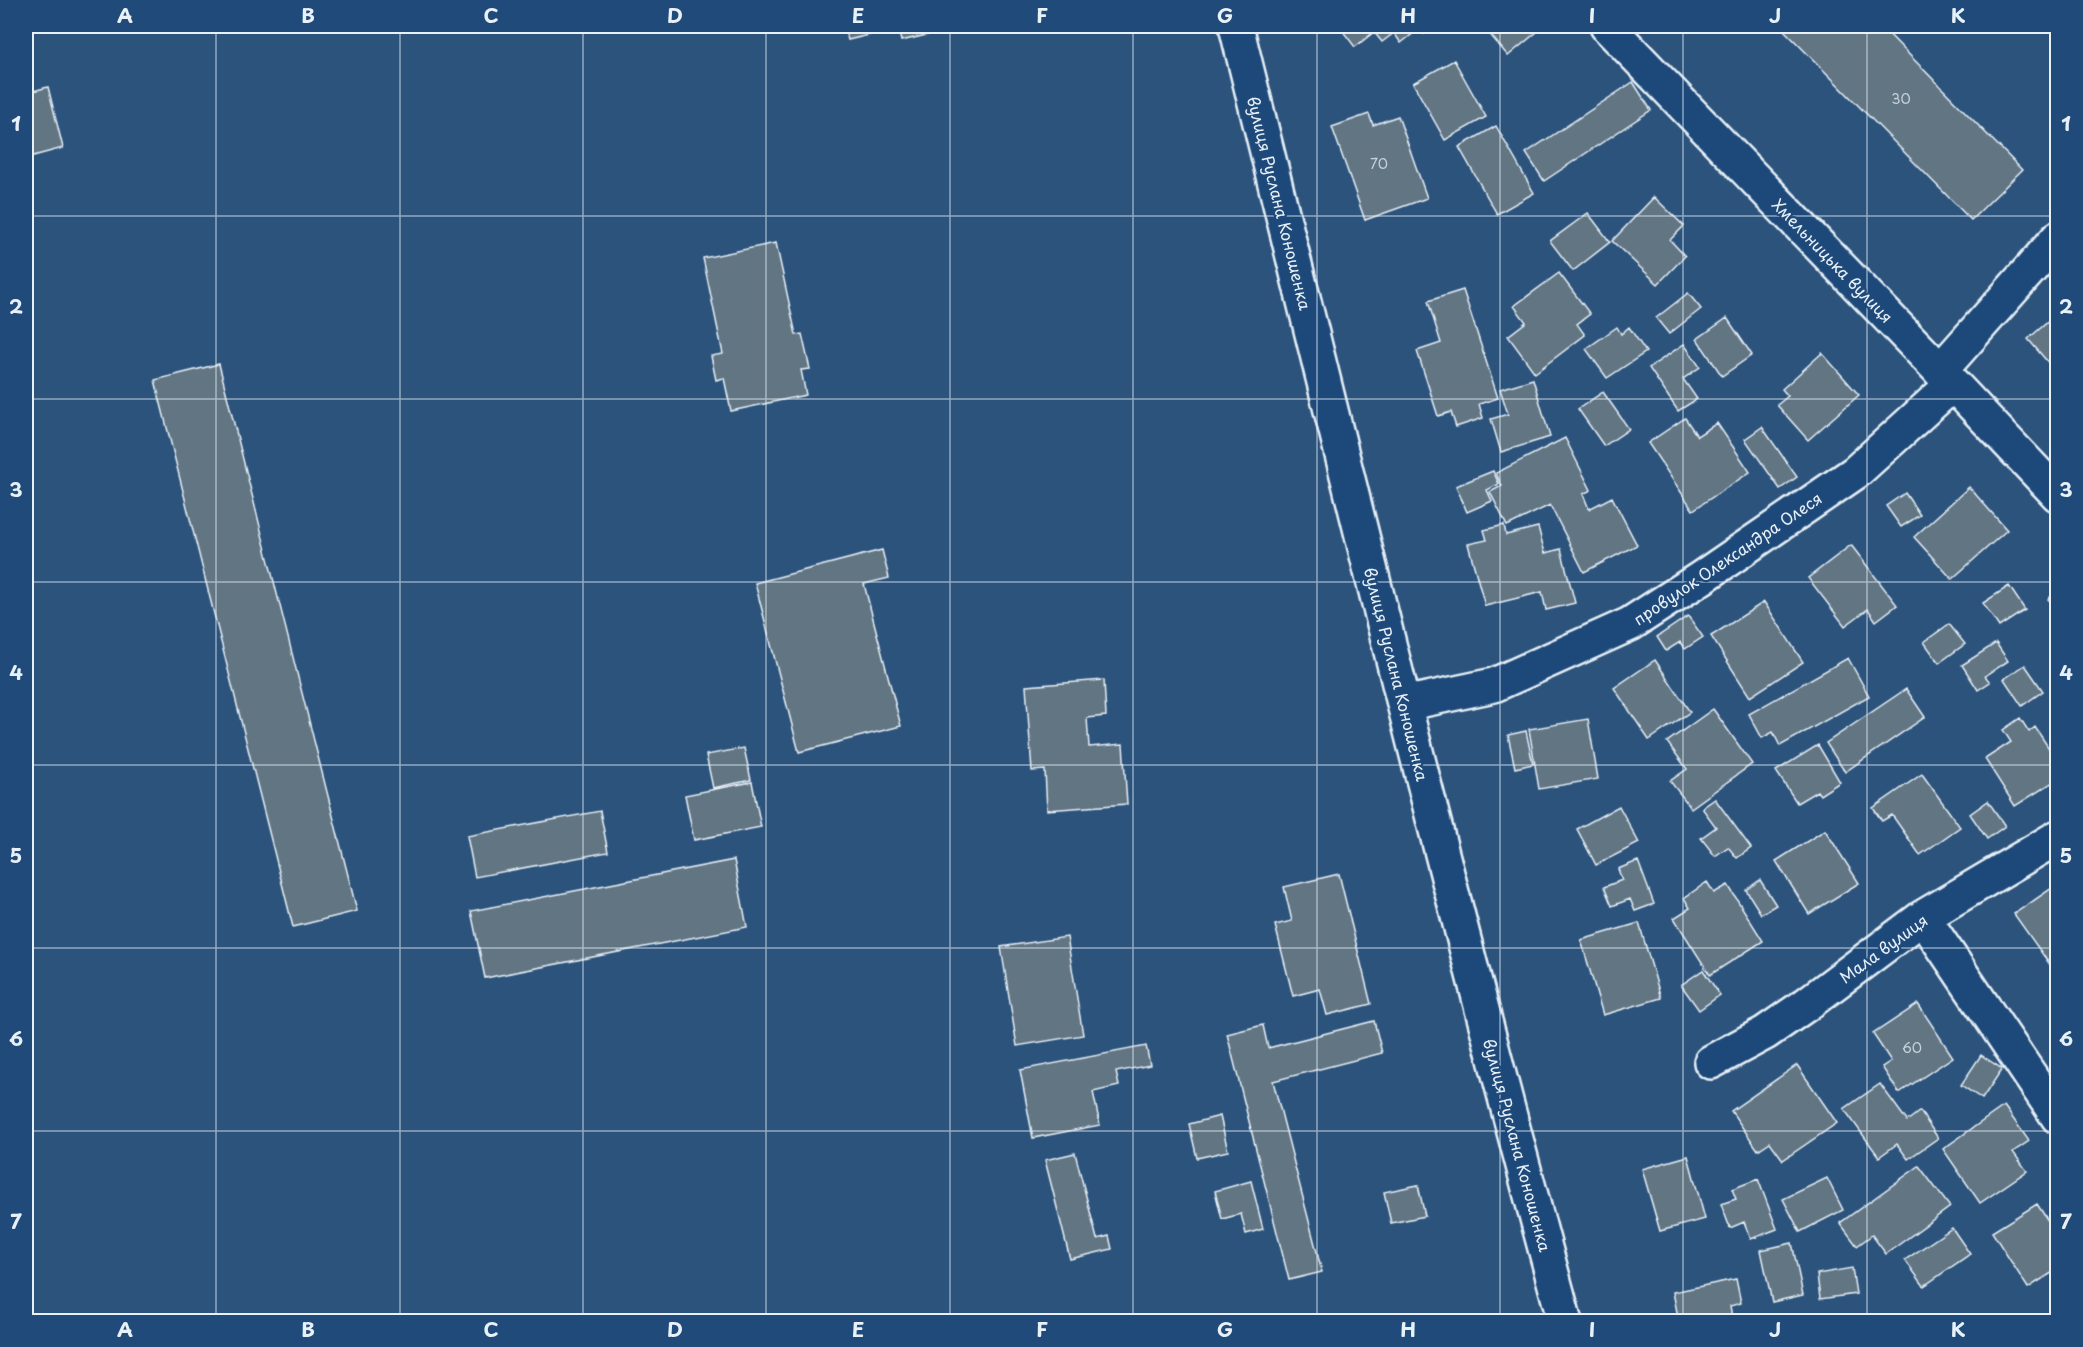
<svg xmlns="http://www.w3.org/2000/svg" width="2083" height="1347" viewBox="0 0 2083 1347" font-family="'Playpen Sans',sans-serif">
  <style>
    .building { fill: #627583; stroke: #e8f1f8; stroke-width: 1.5 }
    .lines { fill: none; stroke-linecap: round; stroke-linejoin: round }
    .minor-casing { stroke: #e8f1f8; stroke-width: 38 }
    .minor { stroke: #1f4a7a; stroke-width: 33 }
    .grid { fill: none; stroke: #e8f1f8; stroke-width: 1.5; stroke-opacity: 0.55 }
    .labels { text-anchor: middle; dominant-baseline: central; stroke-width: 4.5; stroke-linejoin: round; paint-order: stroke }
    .number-label { font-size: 14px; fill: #c6d2db }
    .street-label { font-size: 16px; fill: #e8f1f8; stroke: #1f4a7a }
    .neatline { fill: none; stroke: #e8f1f8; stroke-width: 2 }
    .grid-label { font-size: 20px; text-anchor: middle; font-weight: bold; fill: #e8f1f8 }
  </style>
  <rect width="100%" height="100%" fill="#2c537c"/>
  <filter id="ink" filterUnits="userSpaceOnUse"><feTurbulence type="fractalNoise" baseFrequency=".0167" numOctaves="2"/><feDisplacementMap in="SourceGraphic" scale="12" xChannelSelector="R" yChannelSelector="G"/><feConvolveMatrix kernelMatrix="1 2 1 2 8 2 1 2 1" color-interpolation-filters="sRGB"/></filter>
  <g filter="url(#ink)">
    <!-- building -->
    <path class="building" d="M 844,26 L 965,26 L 901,41 L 898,28 L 848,40 Z
      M 1339,26 L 1435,26 L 1424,34 L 1419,29 L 1401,43 L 1394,33 L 1382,42 L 1374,32 L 1355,47 Z
      M 1483,26 L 1542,26 L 1543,27 L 1508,56 Z
      M 1780,26 L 1881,26 L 2022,170 L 1971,220 Z
      M 1454,60 L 1486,117 L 1445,140 L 1413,83 Z
      M 1633,82 L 1651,110 L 1544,181 L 1526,153 Z
      M 48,87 L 63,148 L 26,158 L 26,93 Z
      M 1369,114 L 1373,125 L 1398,116 L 1427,198 L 1365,220 L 1332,127 Z
      M 1496,126 L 1534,193 L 1497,214 L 1459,147 Z
      M 1654,197 L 1684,226 L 1670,240 L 1685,256 L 1658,284 L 1612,241 Z
      M 1588,213 L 1610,242 L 1573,271 L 1550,241 Z
      M 776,243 L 796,335 L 802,334 L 810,369 L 801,370 L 806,395 L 731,411 L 724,378 L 716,380 L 711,356 L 723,354 L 703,258 Z
      M 1559,273 L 1590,314 L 1577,324 L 1585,335 L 1535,373 L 1508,336 L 1526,322 L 1514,306 Z
      M 1463,290 L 1498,398 L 1479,404 L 1483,418 L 1456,427 L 1451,412 L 1438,416 L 1417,351 L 1441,343 L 1428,301 Z
      M 1688,293 L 1701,309 L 1669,334 L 1656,318 Z
      M 2058,313 L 2058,374 L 2028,339 Z
      M 1727,318 L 1752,355 L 1722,376 L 1697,339 Z
      M 1617,327 L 1621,334 L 1629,327 L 1646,352 L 1607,378 L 1586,349 Z
      M 1684,344 L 1700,367 L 1683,379 L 1697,399 L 1678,411 L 1649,368 Z
      M 1822,353 L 1859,395 L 1808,440 L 1777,405 L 1788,396 L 1782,389 Z
      M 219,364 L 357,911 L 293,927 L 155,380 Z
      M 1533,379 L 1550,437 L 1501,452 L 1491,419 L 1508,414 L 1500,389 Z
      M 1603,392 L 1629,429 L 1604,446 L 1578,409 Z
      M 1685,418 L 1697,436 L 1717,423 L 1750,472 L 1693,510 L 1648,443 Z
      M 1762,427 L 1797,477 L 1780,489 L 1745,439 Z
      M 1565,438 L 1591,490 L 1583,494 L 1589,509 L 1612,497 L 1637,545 L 1584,572 L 1550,505 L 1507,526 L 1490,492 L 1502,486 L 1496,473 Z
      M 1493,471 L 1499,484 L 1487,490 L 1492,501 L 1467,512 L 1456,486 Z
      M 1969,487 L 2007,530 L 1952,579 L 1914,537 Z
      M 1905,493 L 1920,515 L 1901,527 L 1886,506 Z
      M 1504,525 L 1506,535 L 1538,527 L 1545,553 L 1561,549 L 1575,603 L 1546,610 L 1542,592 L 1485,606 L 1468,544 L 1487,540 L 1484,530 Z
      M 1851,545 L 1897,605 L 1876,621 L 1868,609 L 1845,626 L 1808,578 Z
      M 882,550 L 889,578 L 864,584 L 901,726 L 799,752 L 755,583 Z
      M 2009,586 L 2025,610 L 1999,627 L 1983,603 Z
      M 2058,590 L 2058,609 L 2048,599 Z
      M 1764,602 L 1803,662 L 1750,697 L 1711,636 Z
      M 1688,616 L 1703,637 L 1685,649 L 1680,642 L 1666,651 L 1657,637 Z
      M 1949,624 L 1965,644 L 1939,663 L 1924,642 Z
      M 1996,643 L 2008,661 L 1985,676 L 1990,682 L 1978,690 L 1962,665 Z
      M 1848,658 L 1869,696 L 1780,746 L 1773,732 L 1762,738 L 1749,714 Z
      M 1655,660 L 1690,712 L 1649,740 L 1614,688 Z
      M 2025,665 L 2043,691 L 2022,706 L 2004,679 Z
      M 1104,680 L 1106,716 L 1087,718 L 1089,747 L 1123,744 L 1127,804 L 1047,810 L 1045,770 L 1032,771 L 1026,686 Z
      M 1906,689 L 1925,717 L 1845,772 L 1826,743 Z
      M 1713,709 L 1752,764 L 1691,808 L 1670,781 L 1687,769 L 1667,742 Z
      M 2020,718 L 2029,732 L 2035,727 L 2058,762 L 2058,779 L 2015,806 L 1985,759 L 2011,742 L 2003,730 Z
      M 1588,719 L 1598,779 L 1539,789 L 1529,729 Z
      M 1526,731 L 1533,764 L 1515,768 L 1508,735 Z
      M 1818,745 L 1840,782 L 1820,795 L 1817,791 L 1797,803 L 1776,771 Z
      M 744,748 L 751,780 L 713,788 L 706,755 Z
      M 1922,774 L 1960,827 L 1920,855 L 1892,815 L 1882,821 L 1873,808 Z
      M 752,782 L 761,827 L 694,840 L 685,795 Z
      M 1715,799 L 1751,848 L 1737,858 L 1728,847 L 1715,856 L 1701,838 L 1716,827 L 1702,808 Z
      M 1988,801 L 2005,826 L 1987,839 L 1970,814 Z
      M 1619,806 L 1639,843 L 1596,865 L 1577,829 Z
      M 600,811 L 608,852 L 475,877 L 467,836 Z
      M 1825,830 L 1859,883 L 1809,914 L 1776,861 Z
      M 734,860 L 747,927 L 485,978 L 471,911 Z
      M 1638,861 L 1654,904 L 1635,911 L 1630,899 L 1612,906 L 1604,887 L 1622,880 L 1618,869 Z
      M 1339,874 L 1371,1004 L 1327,1015 L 1320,989 L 1293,996 L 1275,925 L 1292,921 L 1284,887 Z
      M 1760,880 L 1776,905 L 1761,914 L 1746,890 Z
      M 1707,882 L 1714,893 L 1728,885 L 1763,941 L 1710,975 L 1674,918 L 1690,908 L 1684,898 Z
      M 2058,884 L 2058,976 L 2014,914 Z
      M 1639,923 L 1661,998 L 1603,1015 L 1581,940 Z
      M 1067,937 L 1083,1035 L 1017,1046 L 1001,947 Z
      M 1703,970 L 1720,995 L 1699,1010 L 1681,985 Z
      M 1918,1004 L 1953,1057 L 1899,1093 L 1882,1067 L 1891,1061 L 1873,1034 Z
      M 1374,1021 L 1382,1053 L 1273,1081 L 1322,1272 L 1289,1280 L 1227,1034 L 1263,1025 L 1268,1048 Z
      M 1146,1046 L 1150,1065 L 1116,1072 L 1119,1086 L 1093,1092 L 1100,1125 L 1033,1138 L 1020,1070 Z
      M 1981,1055 L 2002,1069 L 1982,1099 L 1961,1085 Z
      M 1797,1065 L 1837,1123 L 1783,1160 L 1770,1142 L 1758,1150 L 1731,1111 Z
      M 1880,1084 L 1907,1121 L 1920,1111 L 1938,1138 L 1908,1159 L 1897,1144 L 1879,1157 L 1844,1109 Z
      M 2004,1106 L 2029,1141 L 2013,1152 L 2027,1171 L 1980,1203 L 1943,1149 Z
      M 1220,1116 L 1228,1151 L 1197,1158 L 1189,1124 Z
      M 1075,1153 L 1097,1239 L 1109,1236 L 1112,1249 L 1070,1259 L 1045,1160 Z
      M 1688,1156 L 1705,1219 L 1660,1231 L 1642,1169 Z
      M 1919,1166 L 1950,1207 L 1886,1254 L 1872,1235 L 1857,1246 L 1840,1223 Z
      M 1827,1178 L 1843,1210 L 1800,1232 L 1783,1199 Z
      M 1758,1179 L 1777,1229 L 1751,1239 L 1744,1222 L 1730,1228 L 1721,1204 L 1736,1199 L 1732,1189 Z
      M 1251,1181 L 1263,1229 L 1246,1234 L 1241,1214 L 1222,1219 L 1215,1191 Z
      M 1418,1185 L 1425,1216 L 1391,1223 L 1384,1192 Z
      M 2037,1204 L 2058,1236 L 2058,1269 L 2028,1288 L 1992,1232 Z
      M 1952,1228 L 1970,1254 L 1924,1286 L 1905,1260 Z
      M 1792,1243 L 1803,1295 L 1772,1302 L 1761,1250 Z
      M 1852,1268 L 1856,1294 L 1820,1299 L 1817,1274 Z
      M 1736,1279 L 1741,1303 L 1730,1306 L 1733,1322 L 1679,1322 L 1673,1292 Z"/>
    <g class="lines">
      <defs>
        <path id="minor" d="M 1236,26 C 1343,458 1448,892 1565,1322
          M 1607,26 L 1953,384 L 2058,495
          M 1940,371 L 2058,238
          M 1404,704 L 1494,685 L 1630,624 L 1701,578 L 1856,472 L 1953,384
          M 1923,917 L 2058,1117
          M 1711,1062 L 1765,1033 L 1807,1004 L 1923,917 L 2058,837"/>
      </defs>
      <!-- minor casing -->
      <use href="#minor" class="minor-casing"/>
      <!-- minor -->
      <use href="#minor" class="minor"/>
    </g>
  </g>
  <!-- grid -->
  <path class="grid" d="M 216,26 L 216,1322M 400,26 L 400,1322M 583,26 L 583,1322M 766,26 L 766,1322M 950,26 L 950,1322M 1133,26 L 1133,1322M 1317,26 L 1317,1322M 1500,26 L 1500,1322M 1683,26 L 1683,1322M 1867,26 L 1867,1322M 26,216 L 2058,216M 26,399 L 2058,399M 26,582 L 2058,582M 26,765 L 2058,765M 26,948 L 2058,948M 26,1131 L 2058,1131"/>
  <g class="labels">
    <!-- number labels -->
    <g class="number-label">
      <text x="1901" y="98">30</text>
      <text x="1379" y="163">70</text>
      <text x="1912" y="1047">60</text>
    </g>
    <!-- street labels -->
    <g class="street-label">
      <text transform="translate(1280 203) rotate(76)">вулиця Руслана Коношенка</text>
      <text transform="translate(1833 260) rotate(46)">Хмельницька вулиця</text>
      <text transform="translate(1727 558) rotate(-34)">провулок Олександра Олеся</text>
      <text transform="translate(1397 674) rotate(76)">вулиця Руслана Коношенка</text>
      <text transform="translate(1883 948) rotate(-36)">Мала вулиця</text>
      <text transform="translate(1518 1145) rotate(75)">вулиця Руслана Коношенка</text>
    </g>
  </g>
  <!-- margin -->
  <rect width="2083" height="1347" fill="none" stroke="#1f4a7a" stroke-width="66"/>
  <rect x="33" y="33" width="2017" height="1281" class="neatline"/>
  <g class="grid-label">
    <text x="125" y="23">A</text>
    <text x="308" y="23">B</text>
    <text x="491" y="23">C</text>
    <text x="675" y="23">D</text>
    <text x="858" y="23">E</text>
    <text x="1042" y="23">F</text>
    <text x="1225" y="23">G</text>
    <text x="1408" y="23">H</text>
    <text x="1592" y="23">I</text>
    <text x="1775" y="23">J</text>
    <text x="1958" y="23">K</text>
    <text x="16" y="131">1</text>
    <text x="2066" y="131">1</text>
    <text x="16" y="314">2</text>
    <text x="2066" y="314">2</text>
    <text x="16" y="497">3</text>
    <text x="2066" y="497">3</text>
    <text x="16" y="680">4</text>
    <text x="2066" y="680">4</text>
    <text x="16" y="863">5</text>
    <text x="2066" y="863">5</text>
    <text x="16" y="1046">6</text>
    <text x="2066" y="1046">6</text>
    <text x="16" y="1229">7</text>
    <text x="2066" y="1229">7</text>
    <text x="125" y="1337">A</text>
    <text x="308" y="1337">B</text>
    <text x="491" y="1337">C</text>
    <text x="675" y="1337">D</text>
    <text x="858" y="1337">E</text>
    <text x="1042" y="1337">F</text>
    <text x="1225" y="1337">G</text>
    <text x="1408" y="1337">H</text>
    <text x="1592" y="1337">I</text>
    <text x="1775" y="1337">J</text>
    <text x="1958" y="1337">K</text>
  </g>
</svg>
